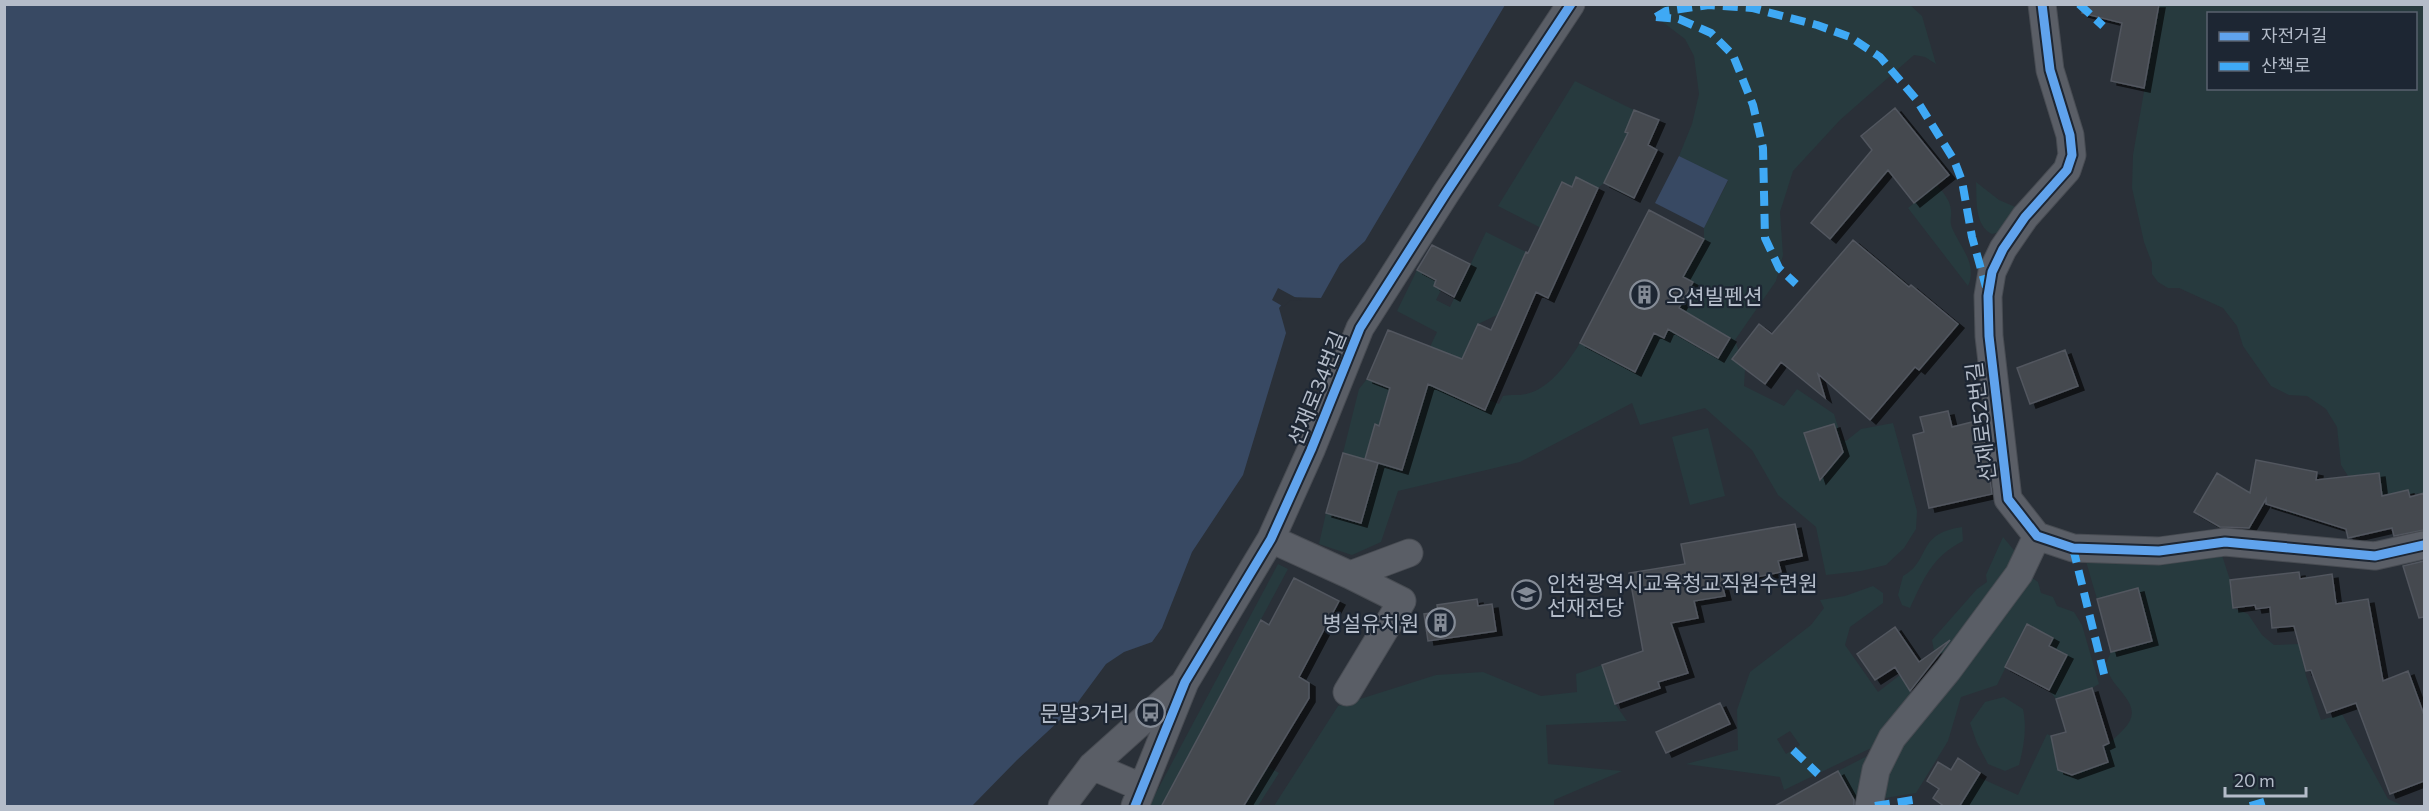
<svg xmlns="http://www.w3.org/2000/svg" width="2429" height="811" viewBox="0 0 2429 811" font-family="Commissioner,'Noto Sans KR',sans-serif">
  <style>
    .green { fill: #273a3e; fill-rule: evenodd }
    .water { fill: #384963 }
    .pier { fill: #2a3038 }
    .building { fill: #444950; stroke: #52575f; stroke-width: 1.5; filter: url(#shadow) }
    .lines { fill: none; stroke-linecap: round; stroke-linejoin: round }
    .street-casing { stroke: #484c53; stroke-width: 29 }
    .street { stroke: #5a5e66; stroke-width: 27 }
    .quiet { stroke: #3fa9f5; stroke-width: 8; stroke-dasharray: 15 8; stroke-linecap: butt }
    .cycleway-casing { stroke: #1d2633; stroke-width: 13 }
    .cycleway { stroke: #60a3ed; stroke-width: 9 }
    .labels { text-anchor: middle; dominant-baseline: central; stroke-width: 4.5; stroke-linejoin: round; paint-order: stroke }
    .poi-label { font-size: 21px; fill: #b4bcc9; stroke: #1d2633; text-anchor: start }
    .street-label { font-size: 21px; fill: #b4bcc9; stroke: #1d2633 }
  </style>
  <defs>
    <filter id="shadow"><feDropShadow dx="6" dy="4" stdDeviation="0" flood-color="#0009"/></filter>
  </defs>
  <rect width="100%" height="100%" fill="#2a3038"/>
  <!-- green -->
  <path class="green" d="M 1909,4 L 1922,16 L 1936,64 L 1925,57 L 1914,55 L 1840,120 L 1793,171 L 1780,212 L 1783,255 L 1776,281 L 1735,340 L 1745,369 L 1744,386 L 1784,406 L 1797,389 L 1834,414 L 1842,440 L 1846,441 L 1861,429 L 1893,423 L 1917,511 L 1916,529 L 1904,548 L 1886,565 L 1861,571 L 1826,575 L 1816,527 L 1778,495 L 1752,450 L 1705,408 L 1640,425 L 1632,403 L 1520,462 L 1398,491 L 1381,542 L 1352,555 L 1319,544 L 1326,513 L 1361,523 L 1378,463 L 1403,470 L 1424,398 L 1417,395 L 1430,347 L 1437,332 L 1397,311 L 1417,270 L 1436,280 L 1434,286 L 1441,290 L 1436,300 L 1450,307 L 1486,232 L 1526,252 L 1497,315 L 1478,324 L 1457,369 L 1436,387 L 1484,410 L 1489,400 L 1499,404 L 1503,396 C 1511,394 1518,396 1526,394 C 1550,389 1568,362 1580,343 L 1634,372 L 1654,333 L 1664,337 L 1692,282 L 1683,277 L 1704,239 L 1704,228 L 1728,181 L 1679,156 L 1692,124 L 1699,94 L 1694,56 L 1685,39 L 1656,17 L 1662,5 Z
    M 2159,5 L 2424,5 L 2424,493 L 2409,494 L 2408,490 L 2382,496 L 2379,473 L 2348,476 L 2341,465 L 2337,427 L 2326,409 L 2307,396 L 2289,395 L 2271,386 L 2243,346 L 2237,326 L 2223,308 L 2179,288 L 2168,288 L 2158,282 L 2152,274 L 2152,263 L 2144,242 L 2132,188 L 2133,155 ZM 2208,14 L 2416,14 L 2416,88 L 2208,88 Z
    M 1575,81 L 1634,110 L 1625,132 L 1633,135 L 1621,161 L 1615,158 L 1604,183 L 1598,188 L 1576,177 L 1572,187 L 1562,182 L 1541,228 L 1498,206 Z
    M 1976,182 L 1999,200 L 2020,209 L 2000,232 L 1992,234 C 1974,225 1977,200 1976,182 Z
    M 1937,185 C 1943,192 1950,200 1951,210 C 1952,217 1949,220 1952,228 C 1960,247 1978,264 1968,286 L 1908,208 Z
    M 1367,379 L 1390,388 L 1387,398 L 1395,401 L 1387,428 L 1375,425 L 1365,459 L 1343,453 L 1359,389 Z
    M 1708,428 L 1725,496 L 1690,505 L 1672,437 Z
    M 1962,527 L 1963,541 C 1932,557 1924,578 1910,608 L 1902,605 L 1898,595 L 1903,576 C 1932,560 1915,534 1962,527 Z
    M 2003,537 L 2018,555 L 1945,655 L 1934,651 L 1932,640 L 1977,589 L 1987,582 L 1986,575 Z
    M 2220,549 L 2230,580 L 2233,608 L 2248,614 L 2262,635 L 2274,645 L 2299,644 L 2306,676 L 2321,720 L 2342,714 L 2388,799 L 2404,806 L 1959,806 L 1978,777 L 2018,795 L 2047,734 L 2051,736 L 2058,770 L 2072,775 L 2107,762 L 2103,746 C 2110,743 2115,738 2121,732 C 2147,708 2119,694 2110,676 C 2108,672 2107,667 2106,663 L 2111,652 L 2152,641 L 2138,588 L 2097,599 L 2085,558 Z
    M 1278,564 L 1288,569 L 1161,806 L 1149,806 Z
    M 2028,575 L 2038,582 L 2041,593 L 2053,597 L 2057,606 L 2074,612 L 2082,625 L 2099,684 L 2092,688 L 2056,699 L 2049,690 L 2067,655 L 2050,646 L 2053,638 L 2027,624 L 1997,685 L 1961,697 L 1948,741 L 1916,793 L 1879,799 L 1887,767 Z
    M 1873,586 L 1883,593 L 1883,603 L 1850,627 L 1845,645 L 1878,692 L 1900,675 L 1914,698 L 1892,738 L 1784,790 L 1780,777 L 1686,764 L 1738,750 L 1737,710 L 1750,672 L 1811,625 L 1824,608 L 1820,600 L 1845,596 ZM 1790,731 L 1800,745 L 1786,754 L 1777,739 Z
    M 1602,665 L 1615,704 L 1627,721 L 1546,725 L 1548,764 L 1622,771 L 1554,800 L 1554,806 L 1274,806 L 1338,706 L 1436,675 L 1483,672 L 1541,696 L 1577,692 L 1576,674 Z
    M 2004,697 L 2023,709 C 2027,728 2024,746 2019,765 L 2005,771 L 1988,764 L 1977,743 L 1970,723 L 1985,702 Z
    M 1875,752 L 1858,806 L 1838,771 Z
    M 1267,766 L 1279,773 L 1258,806 L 1243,806 Z"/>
  <!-- water -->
  <path class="water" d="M 5,5 L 1505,5 L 1365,241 L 1340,264 L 1321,298 L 1288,297 L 1279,308 L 1286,333 L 1243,475 L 1192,552 L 1162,628 L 1152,642 L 1124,652 L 1106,664 L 1075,706 L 1017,760 L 972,806 L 5,806 Z
    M 1679,156 L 1728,180 L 1704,228 L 1655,203 Z"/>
  <!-- pier -->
  <path class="pier" d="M 1278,288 L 1302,301 L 1290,300 L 1284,307 L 1272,300 Z"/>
  <!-- building -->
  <path class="building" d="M 2083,4 L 2159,4 L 2144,88 L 2111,81 L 2122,23 L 2082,13 Z
    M 1895,108 L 1949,175 L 1914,203 L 1888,170 L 1830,239 L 1811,223 L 1872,150 L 1861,136 Z
    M 1634,110 L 1659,120 L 1648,145 L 1657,150 L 1634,198 L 1604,183 L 1628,133 L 1625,132 Z
    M 1576,177 L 1598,188 L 1548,298 L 1536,292 L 1485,410 L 1428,384 L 1402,470 L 1365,459 L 1375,424 L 1379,426 L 1390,388 L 1367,379 L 1388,330 L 1462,359 L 1478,324 L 1491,330 L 1526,252 L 1528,253 L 1562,182 L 1572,187 Z
    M 1649,210 L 1704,239 L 1683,277 L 1693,282 L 1679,308 L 1730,338 L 1718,358 L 1668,329 L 1664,338 L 1654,333 L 1635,372 L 1580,343 Z
    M 1853,240 L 1909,287 L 1911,285 L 1958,324 L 1919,370 L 1915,367 L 1870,420 L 1818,374 L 1825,398 L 1781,362 L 1765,384 L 1732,359 L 1759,324 L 1772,334 Z
    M 1432,245 L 1470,264 L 1454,297 L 1434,286 L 1436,280 L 1417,270 Z
    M 2065,350 L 2078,386 L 2030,404 L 2017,368 Z
    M 1948,411 L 1952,427 L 1980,420 L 1986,450 L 1992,494 L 1929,508 L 1913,435 L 1924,432 L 1920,417 Z
    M 1834,424 L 1843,452 L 1820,480 L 1804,433 Z
    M 1343,453 L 1378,463 L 1361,523 L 1326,513 Z
    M 2256,460 L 2317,472 L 2316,480 L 2379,473 L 2382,496 L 2408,490 L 2410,497 L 2424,493 L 2424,530 L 2394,536 L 2392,528 L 2348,538 L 2346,529 L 2266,504 L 2266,499 L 2249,528 L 2220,527 L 2194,512 L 2217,473 L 2250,493 Z
    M 1795,524 L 1802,556 L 1778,561 L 1781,572 L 1722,584 L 1725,596 L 1694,601 L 1698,618 L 1671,623 L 1688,673 L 1658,682 L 1660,688 L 1615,704 L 1602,665 L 1643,651 L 1629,573 L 1685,564 L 1681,544 Z
    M 2424,561 L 2424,617 L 2419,618 L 2403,566 Z
    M 2299,572 L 2300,579 L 2332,574 L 2336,604 L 2368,599 L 2383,681 L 2408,671 L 2424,715 L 2424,781 L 2390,794 L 2356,703 L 2327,713 L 2311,670 L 2306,671 L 2294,626 L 2272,628 L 2270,607 L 2256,609 L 2255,605 L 2233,608 L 2230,580 Z
    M 1294,578 L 1339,601 L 1299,677 L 1309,683 L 1309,698 L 1243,807 L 1161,807 L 1261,620 L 1269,625 Z
    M 2138,588 L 2152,641 L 2111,652 L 2097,599 Z
    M 1477,599 L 1478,606 L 1492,604 L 1496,631 L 1428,641 L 1424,614 L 1438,612 L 1437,605 Z
    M 2027,624 L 2053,638 L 2049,646 L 2067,655 L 2049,690 L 2005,667 Z
    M 1895,627 L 1919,662 L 1950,640 L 1910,691 L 1895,667 L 1875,680 L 1857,654 Z
    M 2092,688 L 2109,743 L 2103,746 L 2108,762 L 2072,775 L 2058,770 L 2051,736 L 2066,732 L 2056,699 Z
    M 1720,703 L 1730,724 L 1666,753 L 1656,732 Z
    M 1958,758 L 1980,773 L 1959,807 L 1945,807 L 1933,798 L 1939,789 L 1927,781 L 1938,762 L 1951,770 Z
    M 1838,771 L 1854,800 L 1854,807 L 1773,807 Z"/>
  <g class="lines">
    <defs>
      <path id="street" d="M 2042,4 L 2050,70 L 2070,135 L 2072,155 L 2067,170 L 2025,217 L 2003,249 L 1992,272 L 1988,296 L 1989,336 L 2008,499 L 2037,536 L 2073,548 L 2159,551 L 2225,542 L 2375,556 L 2424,545
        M 1271,539 L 1350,575 L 1409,553
        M 1347,692 L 1402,601 L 1350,575
        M 1092,766 L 1141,787
        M 1062,806 L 1092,766 L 1180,687
        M 1135,806 L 1185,682 L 1271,539 L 1311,450 L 1360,328 L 1446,193 L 1571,4
        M 1869,806 L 1876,770 L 1892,738 L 1948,670 L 2019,574 L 2037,536"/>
    </defs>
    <!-- street casing -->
    <use href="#street" class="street-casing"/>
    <!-- street -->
    <use href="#street" class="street"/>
    <!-- quiet -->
    <path class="quiet" d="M 2079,4 L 2103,26
      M 1656,17 L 1666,11 L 1709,5 L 1752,8 L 1817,25 L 1850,37 L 1880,57 L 1916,99 L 1954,160 L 1962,181 L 1972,237 L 1986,287
      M 1656,17 L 1679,19 L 1711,33 L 1733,55 L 1753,105 L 1763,148 L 1765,238 L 1779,268 L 1796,284
      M 2073,548 L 2106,682
      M 1793,750 L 1818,774
      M 1875,806 L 1919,799
      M 2250,806 L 2267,801"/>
    <defs>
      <path id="cycleway" d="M 2042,4 L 2050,70 L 2070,135 L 2072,155 L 2067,170 L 2025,217 L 2003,249 L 1992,272 L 1988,296 L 1989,336 L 2008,499 L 2037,536 L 2073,548 L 2159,551 L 2225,542 L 2375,556 L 2424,545
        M 1135,806 L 1185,682 L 1271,539 L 1311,450 L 1360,328 L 1446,193 L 1571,4"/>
    </defs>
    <!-- cycleway casing -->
    <use href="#cycleway" class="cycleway-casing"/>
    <!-- cycleway -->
    <use href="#cycleway" class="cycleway"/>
  </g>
  <!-- icons -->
  <defs>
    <symbol id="building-ring" viewBox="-11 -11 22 22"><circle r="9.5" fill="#1d2633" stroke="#848b96" stroke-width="1.5"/><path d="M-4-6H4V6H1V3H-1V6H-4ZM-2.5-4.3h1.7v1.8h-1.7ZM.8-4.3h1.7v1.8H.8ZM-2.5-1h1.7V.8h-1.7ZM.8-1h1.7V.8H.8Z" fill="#848b96"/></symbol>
    <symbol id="university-ring" viewBox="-11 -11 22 22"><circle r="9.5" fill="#1d2633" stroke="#848b96" stroke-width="1.5"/><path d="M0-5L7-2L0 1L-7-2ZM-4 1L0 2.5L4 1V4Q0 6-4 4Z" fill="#848b96"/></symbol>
    <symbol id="bus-ring" viewBox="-11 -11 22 22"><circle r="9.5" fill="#1d2633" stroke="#848b96" stroke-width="1.5"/><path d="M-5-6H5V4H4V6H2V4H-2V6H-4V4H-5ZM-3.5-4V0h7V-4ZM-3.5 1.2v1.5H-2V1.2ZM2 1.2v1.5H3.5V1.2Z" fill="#848b96"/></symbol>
  </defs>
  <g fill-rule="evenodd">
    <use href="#building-ring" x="1628" y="278" width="33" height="33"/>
    <use href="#university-ring" x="1510" y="578" width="33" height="33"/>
    <use href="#building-ring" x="1424" y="606" width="33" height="33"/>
    <use href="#bus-ring" x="1134" y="696" width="33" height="33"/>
  </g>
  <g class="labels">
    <!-- poi labels -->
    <g class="poi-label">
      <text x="1666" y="295">오션빌펜션</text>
      <text x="1547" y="582">인천광역시교육청교직원수련원<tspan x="1547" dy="24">선재전당</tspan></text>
      <text x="1419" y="622" text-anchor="end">병설유치원</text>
      <text x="1129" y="712" text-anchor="end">문말3거리</text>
    </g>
    <!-- street labels -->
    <g class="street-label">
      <text transform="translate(1316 388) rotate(-68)">선재로34번길</text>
      <text transform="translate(1980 422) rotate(-97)">선재로52번길</text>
    </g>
  </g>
  <!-- border -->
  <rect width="2429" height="811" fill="none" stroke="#b4bcc9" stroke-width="12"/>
  <!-- legend -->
  <rect x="2207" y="12" width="210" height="78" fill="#1d2633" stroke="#59626f" stroke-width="1.5"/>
  <rect x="2219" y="32" width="30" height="9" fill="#60a3ed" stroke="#59626f" stroke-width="1.5"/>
  <text x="2261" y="42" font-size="18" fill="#b4bcc9">자전거길</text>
  <rect x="2219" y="62" width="30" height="9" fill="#3fa9f5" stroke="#59626f" stroke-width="1.5"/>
  <text x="2261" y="72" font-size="18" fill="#b4bcc9">산책로</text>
  <!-- scale -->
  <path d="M2225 787v9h81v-9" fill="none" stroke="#b4bcc9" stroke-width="3"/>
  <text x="2234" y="787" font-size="18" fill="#b4bcc9" stroke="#1d2633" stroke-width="4.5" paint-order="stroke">20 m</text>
</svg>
